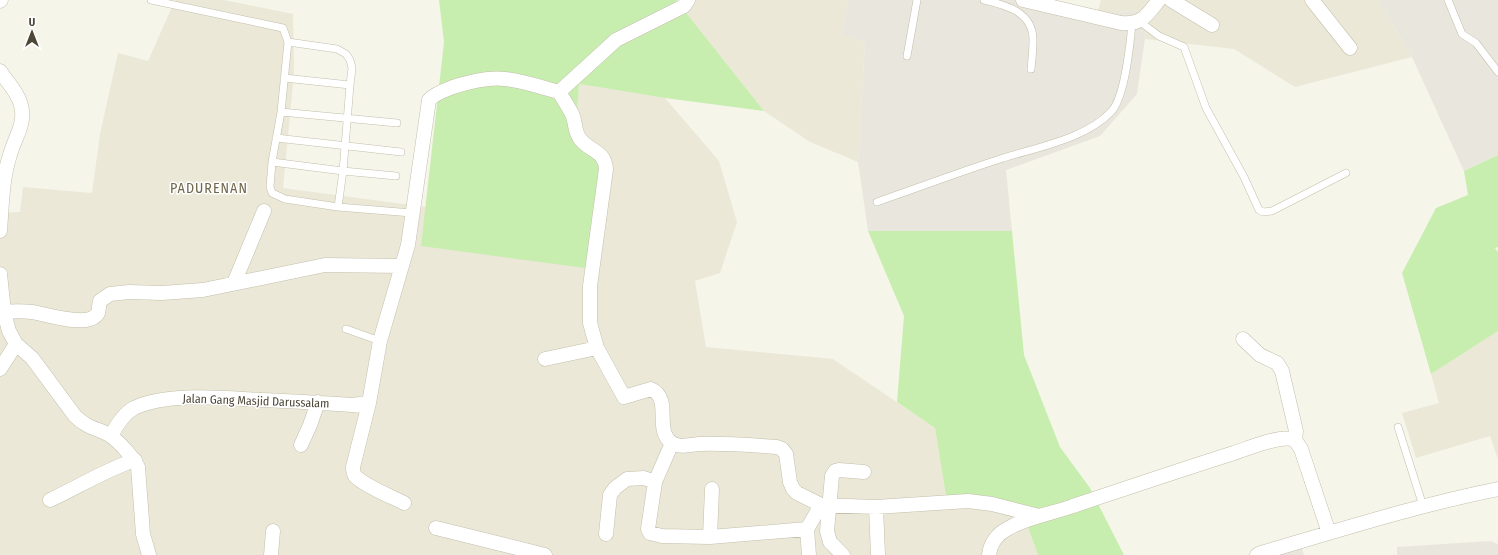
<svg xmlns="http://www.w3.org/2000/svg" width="1498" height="555" viewBox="0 0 1498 555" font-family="'Fira Sans Condensed',sans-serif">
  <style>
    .residential { fill: #ebe8d8 }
    .industrial { fill: #e9e6de }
    .green { fill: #c7eeaf }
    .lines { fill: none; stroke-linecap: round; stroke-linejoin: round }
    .service-casing { stroke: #c3bfab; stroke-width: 8 }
    .minor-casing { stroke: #c3bfab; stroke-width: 15 }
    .service { stroke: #fff; stroke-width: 7 }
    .minor { stroke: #fff; stroke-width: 14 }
    .labels { text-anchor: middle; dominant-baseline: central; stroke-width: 3; stroke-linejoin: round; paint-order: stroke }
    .street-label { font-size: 12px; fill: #4c4737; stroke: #fff }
    .quarter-label { font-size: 14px; letter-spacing: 1px; fill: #70684d; stroke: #fff }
  </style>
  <rect width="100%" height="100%" fill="#f6f5ea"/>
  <!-- residential -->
  <path class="residential" d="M 175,0 L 224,0 L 293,14 L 294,73 L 283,188 L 426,207 L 422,246 L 575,141 L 579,84 L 665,98 L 719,161 L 737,222 L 720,273 L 695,281 L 706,347 L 833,359 L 935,428 L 946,496 L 1021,508 L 1038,555 L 0,555 L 0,213 L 20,212 L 23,187 L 92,193 L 100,134 L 118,53 L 148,61 Z
    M 676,0 L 849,0 L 840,35 L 865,42 L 858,162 L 810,142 L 764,111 Z
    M 1101,0 L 1378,0 L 1412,57 L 1295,87 L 1234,49 L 1145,39 L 1149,10 L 1097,13 Z
    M 1498,331 L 1498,459 L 1490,436 L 1416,458 L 1402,413 L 1439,403 L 1431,374 Z"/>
  <!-- industrial -->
  <path class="industrial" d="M 849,0 L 1053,0 L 1097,13 L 1149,10 L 1137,94 L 1100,136 L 1006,170 L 1012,231 L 868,231 L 858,162 L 865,42 L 840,35 Z
    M 1378,0 L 1498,0 L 1498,155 L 1464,171 L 1412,57 Z
    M 1299,539 L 1304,555 L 1257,555 Z
    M 1490,541 L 1498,544 L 1498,555 L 1397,555 L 1397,547 Z"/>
  <!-- green -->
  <path class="green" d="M 439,0 L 676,0 L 764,111 L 665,98 L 579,84 L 575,141 L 604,164 L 600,270 L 421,246 L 444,42 Z
    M 1498,155 L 1498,247 L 1495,248 L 1498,252 L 1498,331 L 1431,374 L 1402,273 L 1436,208 L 1468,195 L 1464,171 Z
    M 868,231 L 1012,231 L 1024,355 L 1060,447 L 1090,488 L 1124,555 L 1038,555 L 1021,508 L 946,496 L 935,428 L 897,402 L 904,316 Z"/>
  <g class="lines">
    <defs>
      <path id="service" d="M 151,0 L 283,28 L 288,42 L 281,112 L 272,162 L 270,187 L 272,193 L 285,199 L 338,207 L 412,213
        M 984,0 C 1006,5 1033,12 1033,40 C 1033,50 1032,59 1031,69
        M 1448,0 L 1462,34 L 1476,43 L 1498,72
        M 1139,21 L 1159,36 L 1184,47 L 1206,108 L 1244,177 L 1259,210 L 1263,212 L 1272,211 L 1346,173
        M 288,42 L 337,49 L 346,54 L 350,60 L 352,68 L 350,85 L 343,171 L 338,207
        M 907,56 L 917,0
        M 284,78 L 350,85
        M 281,112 L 397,123
        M 276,138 L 401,152
        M 272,162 L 343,171 L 396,176
        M 877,202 C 917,188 957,173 997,160 C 1033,148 1084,140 1111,112 C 1125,97 1130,45 1132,24
        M 346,329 L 380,341
        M 1398,427 L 1423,506"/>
      <path id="minor" d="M 1023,0 L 1121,23 C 1142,25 1147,15 1159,0
        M 1171,0 L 1212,25
        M 1312,0 L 1350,48
        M 0,1 L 1,0
        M 0,71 C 8,83 21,96 22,111 C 24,126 14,140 10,155 C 2,179 2,206 0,231
        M 559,92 C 563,99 568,106 572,114 C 576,122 574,133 581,140 C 591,152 605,151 606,169 L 590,286 L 590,323 L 597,348 L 624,397 L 651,389 C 673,399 653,430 672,443 C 679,448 692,445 699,444 C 725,443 751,445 777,447 L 782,449 L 786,454 L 790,482 L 793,489 L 797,493 L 821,505 L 876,507 L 968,501 L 992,504 L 1039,516
        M 0,274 L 4,312 L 9,331 L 16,344 L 32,358 L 75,416 C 88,429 98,428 111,436 C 119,442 134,458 138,467 L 143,534 L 149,555
        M 234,283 L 264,211
        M 4,312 C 14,311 22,311 32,312 C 46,314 89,329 98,313 C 99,310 99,304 100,301 L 110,294 L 129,292 L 162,293 L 203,290 L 325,265 L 402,266
        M 1243,339 L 1260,355 L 1277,363 L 1282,371 L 1296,431 L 1295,440
        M 545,359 L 597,348
        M 0,369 L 16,344
        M 111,436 C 116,426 123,414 134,408 C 167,392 224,398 261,400 C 291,401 322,403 352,405 L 369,403
        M 672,443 L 655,482 L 648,529 L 650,533 L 662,536 L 710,537 L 807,529
        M 301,445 L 310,425 L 318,402
        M 50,500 C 78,487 105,470 135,460
        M 404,503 C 392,497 363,485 355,476 C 353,473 353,470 353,467 L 369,403 L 380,341 L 408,245 L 429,100 C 434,94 445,90 453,87 C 469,82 487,77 505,79 C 523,81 541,87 559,92 L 616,40 L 684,6 L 688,0
        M 876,507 L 878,555
        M 436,528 L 545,555
        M 606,534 L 610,495 L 615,488 L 627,479 L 644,478 L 655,482
        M 710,537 L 712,489
        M 271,555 L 273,531
        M 809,555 L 807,529 L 821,505
        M 843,555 L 830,542 L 827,531 L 832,476 L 835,471 L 839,470 L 864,472
        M 989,555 C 990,544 997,534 1007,529 C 1027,517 1051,514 1073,506 C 1127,488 1180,470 1234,453 C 1249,448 1282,434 1295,440 L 1301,449 L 1329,533
        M 1257,555 L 1261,553 C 1340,530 1418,505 1498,489"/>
    </defs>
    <!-- service casing -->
    <use href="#service" class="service-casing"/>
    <!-- minor casing -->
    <use href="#minor" class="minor-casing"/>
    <!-- service -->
    <use href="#service" class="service"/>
    <!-- minor -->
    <use href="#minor" class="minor"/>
  </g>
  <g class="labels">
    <!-- street labels -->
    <g class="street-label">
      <text transform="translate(256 401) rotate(2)">Jalan Gang Masjid Darussalam</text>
    </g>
    <!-- quarter labels -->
    <g class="quarter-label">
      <text x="209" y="188">PADURENAN</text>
    </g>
  </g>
  <!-- north arrow -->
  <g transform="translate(32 32)" stroke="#ffffff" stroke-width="3" paint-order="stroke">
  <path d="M0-3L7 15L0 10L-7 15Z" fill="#4c4737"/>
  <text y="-6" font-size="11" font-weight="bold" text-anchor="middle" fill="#4c4737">U</text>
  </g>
</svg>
